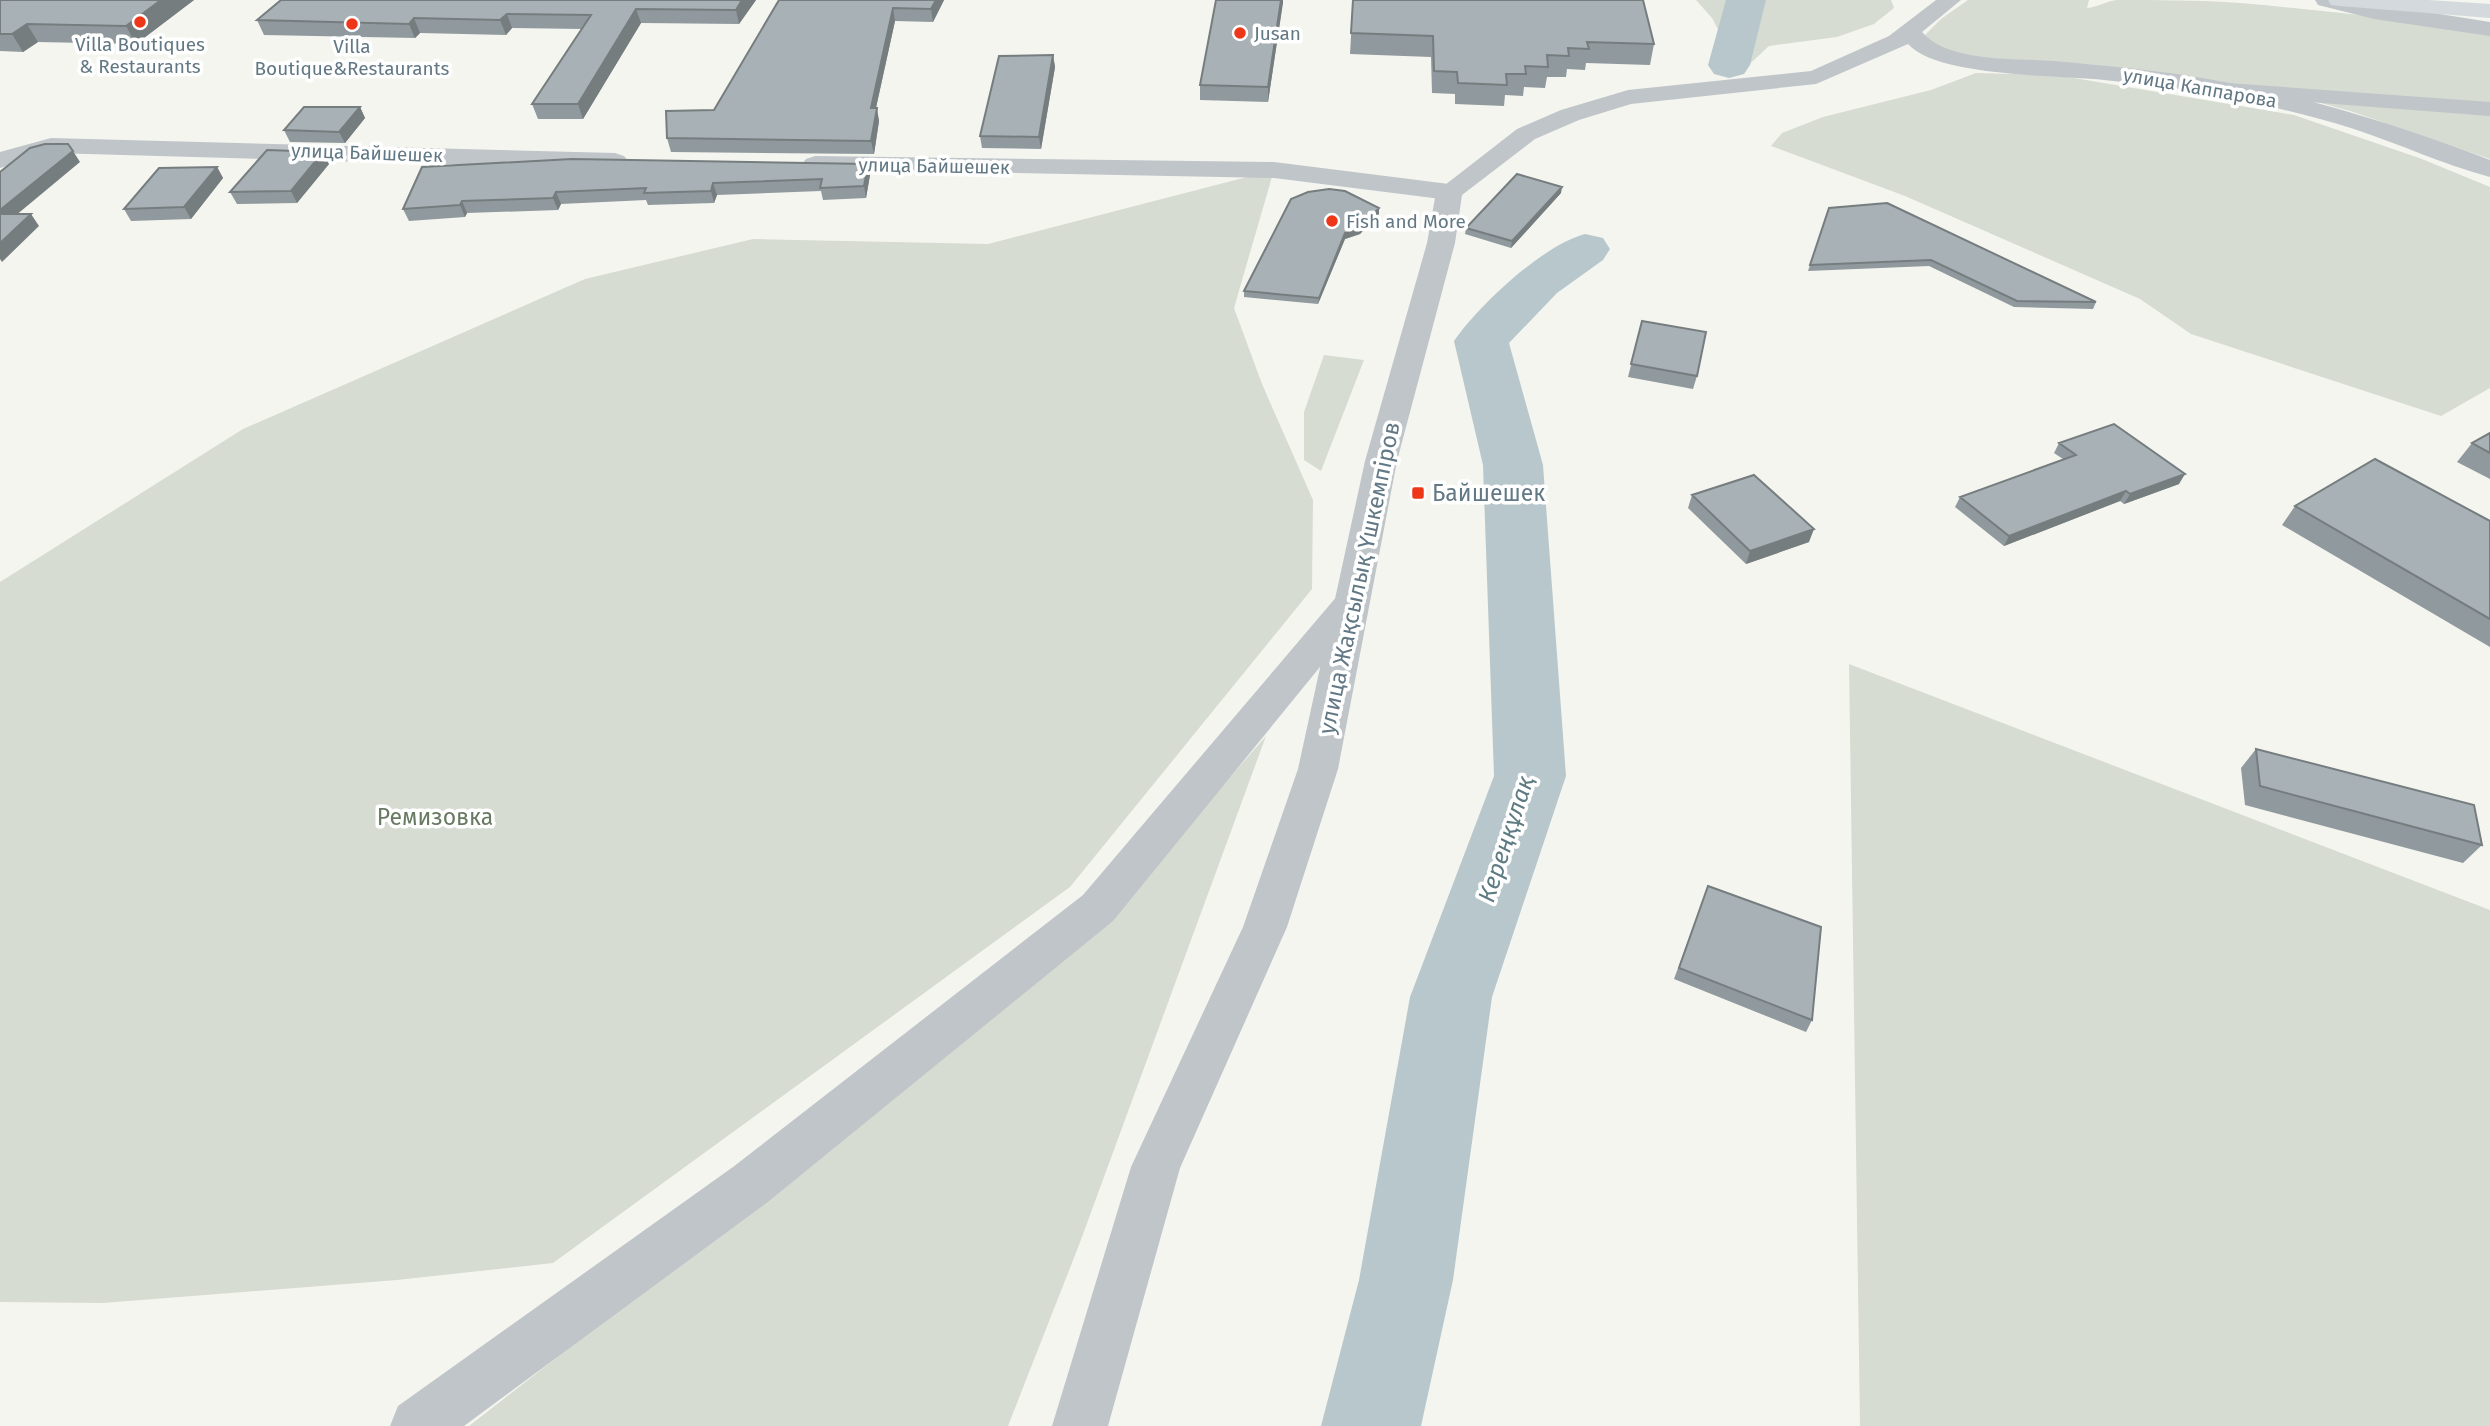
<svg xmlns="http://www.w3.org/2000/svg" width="2490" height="1426" viewBox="0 0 2490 1426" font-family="'Fira Sans',sans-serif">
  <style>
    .green { fill: #d6dcd1 }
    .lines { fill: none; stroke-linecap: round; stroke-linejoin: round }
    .river { fill: #b8c7cb; fill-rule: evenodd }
    .minor { fill: #bfc5c8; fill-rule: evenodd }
    .tertiary { fill: #bfc5c8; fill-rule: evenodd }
    .primary { fill: #d3d9dc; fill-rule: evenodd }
    .wall { fill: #90999d }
    .shaded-wall { fill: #767d7f }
    .building { fill: #a8b2b6; stroke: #767d7f; stroke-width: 2 }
    .poi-dot { fill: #ee3618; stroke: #fff; stroke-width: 2.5 }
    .labels { text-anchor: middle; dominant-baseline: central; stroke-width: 7; stroke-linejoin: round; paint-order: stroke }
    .far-poi-label { font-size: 19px; fill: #627884; stroke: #fff; text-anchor: start }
    .far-street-label { font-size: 19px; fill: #627884; stroke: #fff }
    .poi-label { font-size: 23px; fill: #627884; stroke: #fff; text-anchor: start }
    .street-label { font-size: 23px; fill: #627884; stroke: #fff }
    .park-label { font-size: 23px; fill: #687a61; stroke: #fff }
    .water-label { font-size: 24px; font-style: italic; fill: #5d7b81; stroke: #fff }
  </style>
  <rect width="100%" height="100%" fill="#f5f5f0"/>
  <!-- green -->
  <path class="green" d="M 1696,0 L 1891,0 L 1894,8 L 1874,24 L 1837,37 L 1769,46 L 1741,72 L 1712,18 Z
    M 1968,0 L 2089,0 L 2087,8 C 2098,7 2107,1 2117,0 C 2157,0 2200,0 2240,3 C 2324,10 2406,21 2490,29 L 2490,109 L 1952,57 L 1923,37 L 1941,19 Z
    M 1976,73 L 2056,75 L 2294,115 L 2422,159 L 2490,187 L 2490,388 L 2441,416 L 2191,334 L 2140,299 L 1905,196 L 1771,146 L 1782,133 L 1823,117 L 1931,90 Z
    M 2295,96 L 2490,112 L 2490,159 L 2350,111 Z
    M 1274,170 L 1234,308 L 1262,384 L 1313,500 L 1312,589 L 1070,887 L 553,1263 L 397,1280 L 103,1303 L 0,1302 L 0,582 L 243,429 L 585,279 L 753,239 L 988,244 Z
    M 1324,355 L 1364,360 L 1321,471 L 1304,460 L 1304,412 Z
    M 1849,664 L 2490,910 L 2490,1426 L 1860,1426 Z
    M 1266,736 L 1079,1245 L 1008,1426 L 469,1426 L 999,1013 L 1110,915 Z"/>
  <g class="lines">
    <!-- river -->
    <path class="river" d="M 1726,0 L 1766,0 L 1750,65 L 1744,74 L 1729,78 L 1714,74 L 1708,65 Z
      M 1585,234 L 1603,238 L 1610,249 L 1603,260 L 1557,293 L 1509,343 L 1543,465 L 1566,776 L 1492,997 L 1453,1280 L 1421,1426 L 1321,1426 L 1359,1280 L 1410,997 L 1494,776 L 1483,465 L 1454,341 C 1479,305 1543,245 1585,234 Z"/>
    <!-- minor -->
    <path class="minor" d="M 2228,83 L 2490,102 L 2490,116 L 2220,95 L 2216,90 L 2220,85 Z
      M 51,138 L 615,153 L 624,156 L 628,161 L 624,166 L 615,169 L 52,153 L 0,168 L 0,152 Z
      M 815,156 L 1274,162 L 1449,184 L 1458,186 L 1462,192 L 1458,198 L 1449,200 L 1274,178 L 806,169 L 802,164 L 806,159 Z
      M 1351,592 L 1364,595 L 1369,604 L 1364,613 L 1113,921 L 769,1201 L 464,1426 L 390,1426 L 398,1406 L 733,1167 L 1083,895 L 1338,595 Z"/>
    <!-- tertiary -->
    <path class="tertiary" d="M 1936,0 L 1961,0 L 1922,32 C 1948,63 2017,58 2054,61 C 2106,66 2157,70 2208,79 C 2305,96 2399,125 2490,160 L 2490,177 C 2444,165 2400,144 2354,129 C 2272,104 2189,88 2104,80 C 2058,75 1937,77 1908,44 L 1816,84 L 1631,104 L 1579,120 L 1535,139 L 1462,195 L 1455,243 L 1397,461 L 1338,769 L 1287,927 L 1180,1168 L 1108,1426 L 1052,1426 L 1131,1167 L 1243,927 L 1298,769 L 1365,461 L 1427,243 L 1436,192 L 1517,129 L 1561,110 L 1628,90 L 1811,71 L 1889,36 Z
      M 2315,0 L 2352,0 L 2490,22 L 2490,36 L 2374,19 L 2318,5 Z"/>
    <!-- primary -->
    <path class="primary" d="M 2328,0 L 2428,0 L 2490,4 L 2490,18 L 2339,6 L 2331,5 Z"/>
  </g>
  <!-- wall -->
  <path class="wall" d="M 0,0 L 194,0 L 136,44 L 38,42 L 23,52 L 0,51 Z
    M 281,0 L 756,0 L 739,24 L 641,23 L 583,119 L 538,119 L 532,104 L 582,29 L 512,28 L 506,35 L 420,33 L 415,38 L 264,35 L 257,20 Z
    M 779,0 L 944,0 L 933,22 L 895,21 L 876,108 L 879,121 L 874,154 L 671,152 L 667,138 L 714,110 Z
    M 1216,0 L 1283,0 L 1268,102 L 1200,100 L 1200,85 Z
    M 1353,0 L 1654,44 L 1650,65 L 1586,63 L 1585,70 L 1567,69 L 1566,77 L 1547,77 L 1545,88 L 1524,87 L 1523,96 L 1505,95 L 1504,106 L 1455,104 L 1455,94 L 1432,93 L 1431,57 L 1350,54 Z
    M 1053,55 L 1055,67 L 1041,149 L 982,148 L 980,136 Z
    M 360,107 L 365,118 L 345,143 L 290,142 L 284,130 Z
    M 323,152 L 329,164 L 297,203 L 237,204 L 230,192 Z
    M 868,164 L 870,175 L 866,198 L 823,200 L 821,191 L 717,195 L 714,203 L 648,205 L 646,200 L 561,204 L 558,210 L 467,213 L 465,217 L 409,221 L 403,209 L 422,167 Z
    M 217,167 L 223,178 L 191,219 L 131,221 L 124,209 Z
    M 1561,193 L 1511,248 L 1465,234 L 1466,228 Z
    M 1829,208 L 2096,302 L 2093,309 L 2014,307 L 1929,266 L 1808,271 Z
    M 1379,214 L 1360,234 L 1345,239 L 1318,304 L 1244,297 L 1244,291 Z
    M 1642,321 L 1697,376 L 1693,389 L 1628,377 Z
    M 2490,433 L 2490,479 L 2457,462 L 2472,443 Z
    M 2059,443 L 2179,484 L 2124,504 L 2120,501 L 2004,546 L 1955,507 L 1960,497 L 2063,459 L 2054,453 Z
    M 1692,495 L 1809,542 L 1746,564 L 1688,508 Z
    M 2295,506 L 2490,521 L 2490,647 L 2282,525 Z
    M 2256,749 L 2482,845 L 2463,863 L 2245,805 L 2241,768 Z
    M 1708,886 L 1812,1020 L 1806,1032 L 1674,979 Z"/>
  <!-- shaded-wall -->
  <path class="shaded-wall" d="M 161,0 L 194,0 L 136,44 L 126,26 Z
    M 742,0 L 756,0 L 739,24 L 736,10 Z
    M 936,0 L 944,0 L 933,22 L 931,9 Z
    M 1281,0 L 1283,0 L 1283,3 L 1268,102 L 1268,87 Z
    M 893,8 L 895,21 L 873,121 L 871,108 Z
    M 636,9 L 641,23 L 583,119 L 578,104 Z
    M 507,14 L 512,28 L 506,35 L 500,20 Z
    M 414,18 L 420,33 L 415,38 L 409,24 Z
    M 27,24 L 38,42 L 23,52 L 12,34 Z
    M 1053,55 L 1055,67 L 1041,149 L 1039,137 Z
    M 360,107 L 365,118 L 345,143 L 339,132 Z
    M 877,108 L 879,121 L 874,154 L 871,141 Z
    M 73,151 L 80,162 L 3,226 L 0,222 L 0,210 Z
    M 323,152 L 329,164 L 297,203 L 291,191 Z
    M 868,164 L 870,175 L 866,198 L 864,186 Z
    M 217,167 L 223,178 L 191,219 L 184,207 Z
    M 713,183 L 717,195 L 714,203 L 711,191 Z
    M 1562,187 L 1561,193 L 1511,248 L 1512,241 Z
    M 556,192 L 561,204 L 558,210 L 553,198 Z
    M 462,201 L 467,213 L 465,217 L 460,205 Z
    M 1379,208 L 1379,214 L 1360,234 L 1345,239 L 1318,304 L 1319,298 L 1345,233 Z
    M 31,214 L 39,226 L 2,262 L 0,259 L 0,243 Z
    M 2185,474 L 2179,484 L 2124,504 L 2130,494 Z
    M 2126,491 L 2120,501 L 2004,546 L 2009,536 Z
    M 1814,529 L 1809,542 L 1746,564 L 1750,551 Z"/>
  <!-- building -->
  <path class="building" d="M 0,0 L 161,0 L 126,26 L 27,24 L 12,34 L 0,34 Z
    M 281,0 L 742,0 L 736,10 L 636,9 L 578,104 L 532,104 L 591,15 L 507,14 L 500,20 L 414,18 L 409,24 L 257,20 Z
    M 779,0 L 936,0 L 931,9 L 893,8 L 871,108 L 877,108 L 871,141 L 667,138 L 666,111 L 714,110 Z
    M 1216,0 L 1281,0 L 1268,87 L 1200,85 Z
    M 1353,0 L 1643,0 L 1654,44 L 1587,42 L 1589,49 L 1568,48 L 1569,56 L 1547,55 L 1548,67 L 1525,66 L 1526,74 L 1506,74 L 1507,85 L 1458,83 L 1457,72 L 1434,71 L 1433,36 L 1351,33 Z
    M 1053,55 L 1039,137 L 980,136 L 999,56 Z
    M 304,107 L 360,107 L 339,132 L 284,130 Z
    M 45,144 L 68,144 L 73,151 L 0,210 L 0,172 L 30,148 Z
    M 267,150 L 323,152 L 291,191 L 230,192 Z
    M 572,159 L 868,164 L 864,186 L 820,188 L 822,179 L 713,183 L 711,191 L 644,193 L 646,188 L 556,192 L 553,198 L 462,201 L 460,205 L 403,209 L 422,167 Z
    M 217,167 L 184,207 L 124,209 L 159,168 Z
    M 1517,174 L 1562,187 L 1512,241 L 1466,228 Z
    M 1329,189 L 1345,191 L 1379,208 L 1361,228 L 1345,233 L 1319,298 L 1244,291 L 1291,199 L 1308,192 Z
    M 1887,203 L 2096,302 L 2017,301 L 1931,260 L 1810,265 L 1829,208 Z
    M 0,214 L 31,214 L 0,243 Z
    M 1642,321 L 1706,332 L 1697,376 L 1631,364 Z
    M 2114,424 L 2185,474 L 2130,494 L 2126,491 L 2009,536 L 1960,497 L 2076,455 L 2059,443 Z
    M 2490,433 L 2490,453 L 2472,443 Z
    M 2375,459 L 2490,521 L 2490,619 L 2295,506 Z
    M 1754,475 L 1814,529 L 1750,551 L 1692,495 Z
    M 2256,749 L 2474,805 L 2482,845 L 2260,786 Z
    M 1708,886 L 1821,927 L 1812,1020 L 1679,968 Z"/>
  <!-- markers -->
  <g class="poi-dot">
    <circle cx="140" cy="22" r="7"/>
    <circle cx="352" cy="24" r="7"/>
    <circle cx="1240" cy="33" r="7"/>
    <circle cx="1332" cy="221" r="7"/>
    <rect x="1411" y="486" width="14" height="14" rx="3.5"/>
  </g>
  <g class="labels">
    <!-- far-poi labels -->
    <g class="far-poi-label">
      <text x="1254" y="33">Jusan</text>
      <text x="140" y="44" text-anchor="middle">Villa Boutiques<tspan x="140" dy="22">&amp; Restaurants</tspan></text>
      <text x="352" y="46" text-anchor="middle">Villa<tspan x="352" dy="22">Boutique&amp;Restaurants</tspan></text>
      <text x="1346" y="221">Fish and More</text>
    </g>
    <!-- far-street labels -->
    <g class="far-street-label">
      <text transform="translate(2200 88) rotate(10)">улица Каппарова</text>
      <text transform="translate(367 153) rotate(2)">улица Байшешек</text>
      <text transform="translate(934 166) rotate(1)">улица Байшешек</text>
    </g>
    <!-- poi labels -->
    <g class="poi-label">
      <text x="1432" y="493">Байшешек</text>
    </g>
    <!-- street labels -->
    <g class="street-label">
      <text transform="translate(1359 578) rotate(-78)">улица Жақсылық Үшкемпіров</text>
    </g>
    <!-- park labels -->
    <g class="park-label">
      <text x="435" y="817">Ремизовка</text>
    </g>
    <!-- water labels -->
    <g class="water-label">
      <text transform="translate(1506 839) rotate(-72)">Кереңқұлақ</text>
    </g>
  </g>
</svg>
